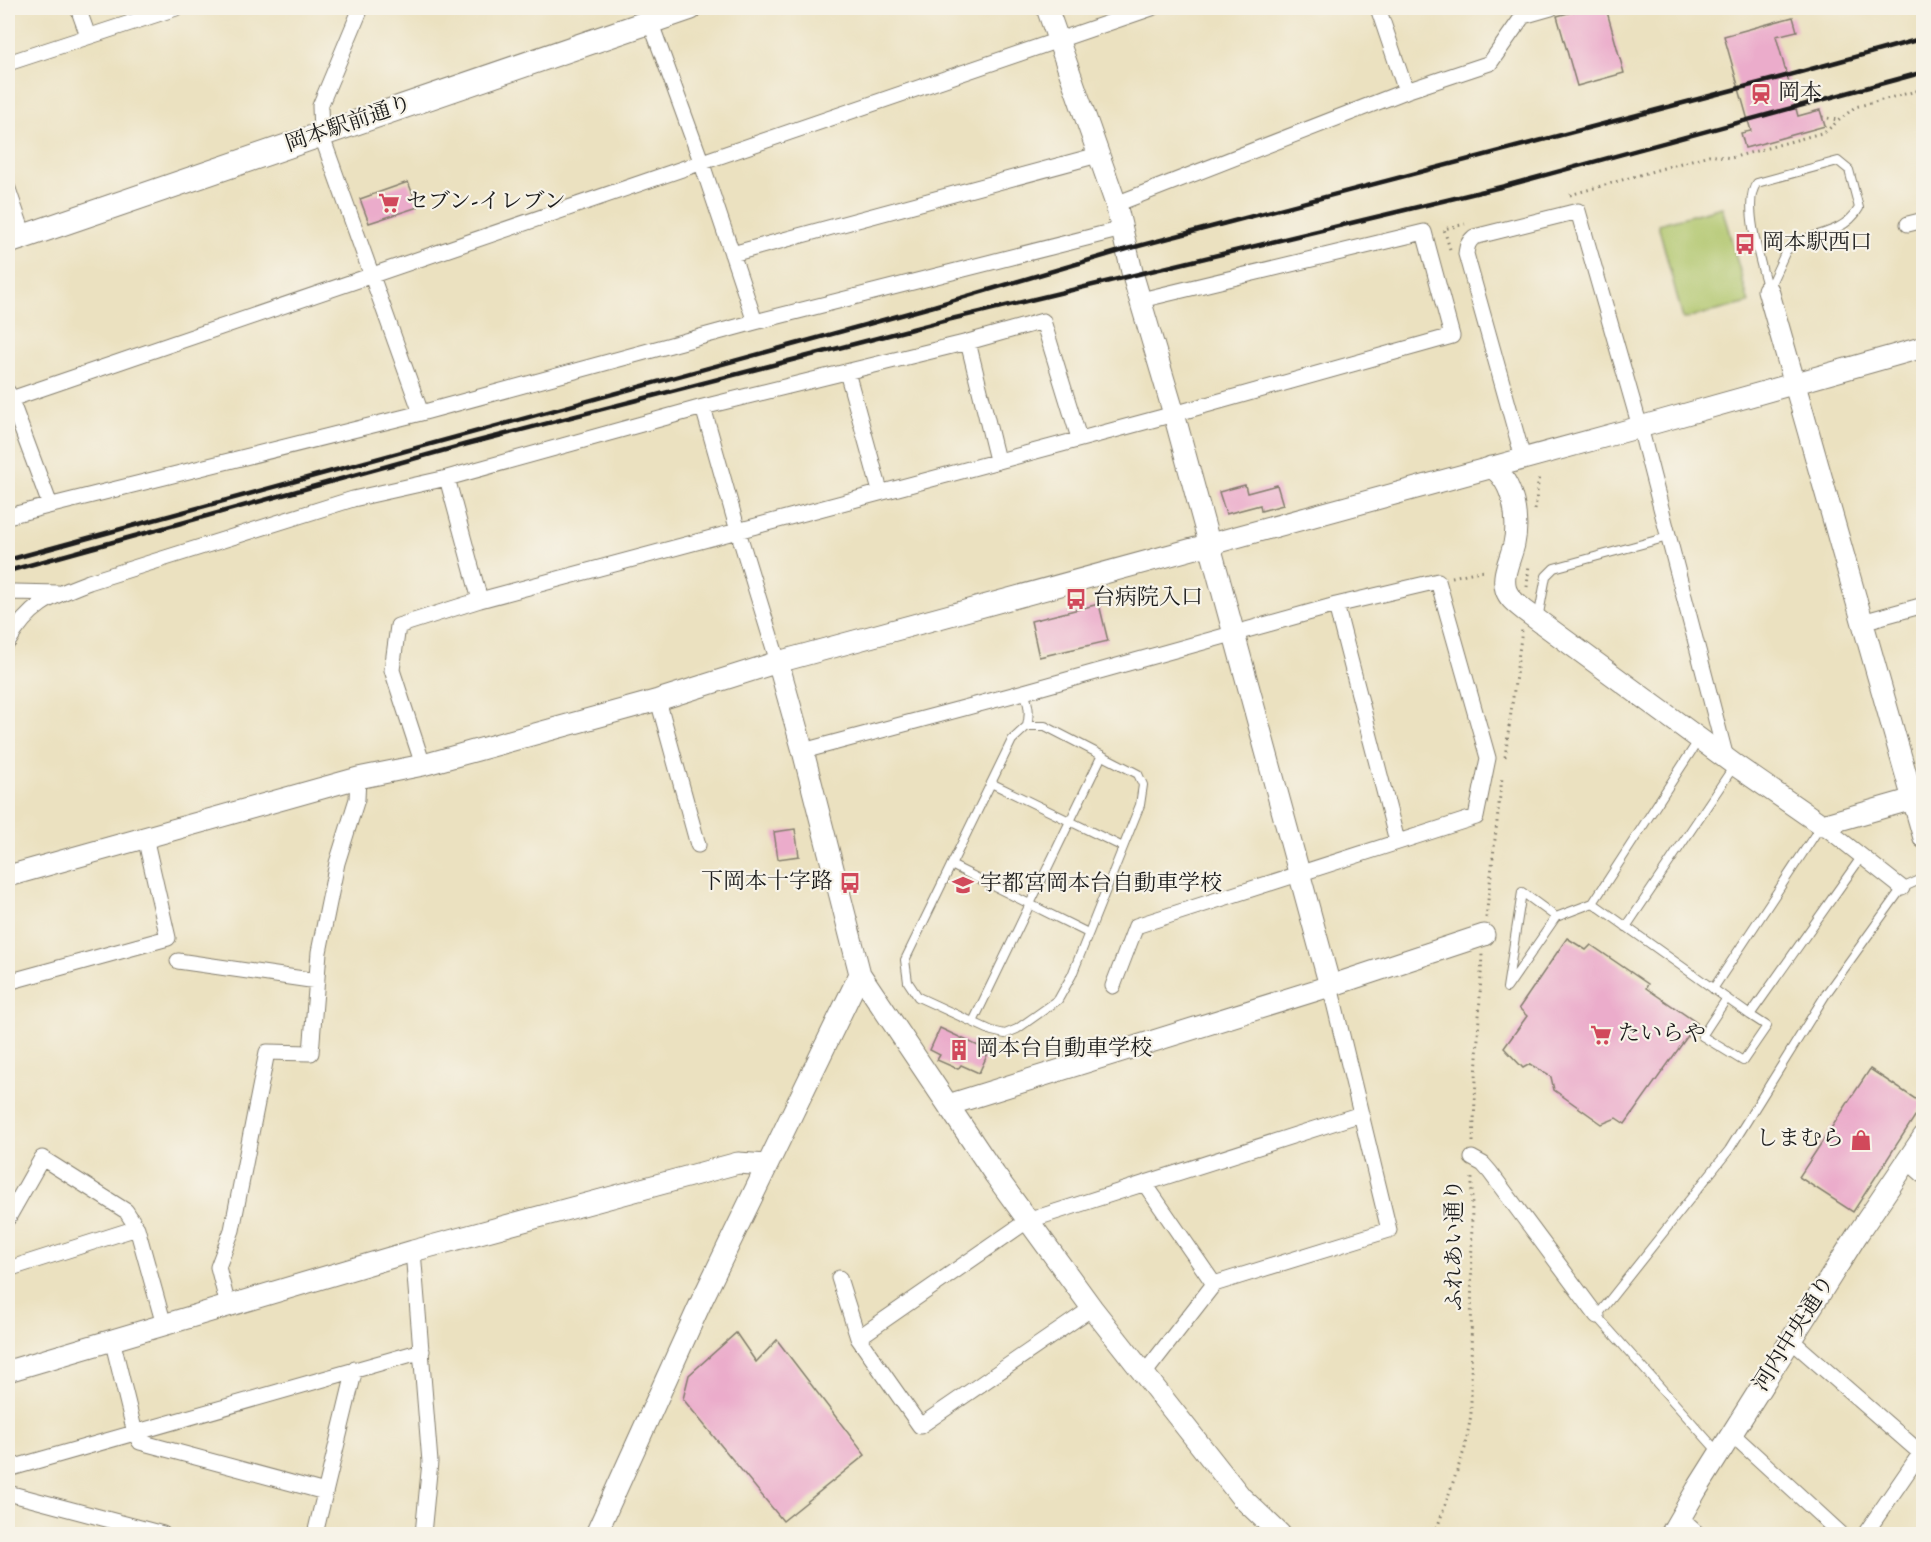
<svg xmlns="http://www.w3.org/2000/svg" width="1931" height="1542" viewBox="0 0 1931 1542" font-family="'Sorts Mill Goudy','Noto Serif JP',serif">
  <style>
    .green { fill: #afc56a; stroke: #667043; stroke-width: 1.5 }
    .building { fill: #ebaccb }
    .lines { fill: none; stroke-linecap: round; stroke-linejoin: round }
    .lane-casing { stroke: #847e6e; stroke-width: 10 }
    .street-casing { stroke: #847e6e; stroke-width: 17 }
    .secondary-casing { stroke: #847e6e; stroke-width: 23 }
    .primary-casing { stroke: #847e6e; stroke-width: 26 }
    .path { stroke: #847e6e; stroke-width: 3; stroke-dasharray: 1.5 4.5; stroke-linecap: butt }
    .lane { stroke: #fff; stroke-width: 8 }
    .street { stroke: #fff; stroke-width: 15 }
    .secondary { stroke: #fff; stroke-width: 21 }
    .primary { stroke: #fff; stroke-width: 24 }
    .rail { stroke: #1c1c1c; stroke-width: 4.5 }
    .labels { text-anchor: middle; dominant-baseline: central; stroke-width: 4.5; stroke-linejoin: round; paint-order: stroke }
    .poi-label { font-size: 22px; fill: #1c1c1c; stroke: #f7f3e8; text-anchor: start }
    .street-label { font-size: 22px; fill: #1c1c1c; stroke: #f7f3e8 }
  </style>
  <rect width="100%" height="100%" fill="#f7f3e8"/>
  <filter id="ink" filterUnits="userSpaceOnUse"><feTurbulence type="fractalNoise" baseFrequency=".0167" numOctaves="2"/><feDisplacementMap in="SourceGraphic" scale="12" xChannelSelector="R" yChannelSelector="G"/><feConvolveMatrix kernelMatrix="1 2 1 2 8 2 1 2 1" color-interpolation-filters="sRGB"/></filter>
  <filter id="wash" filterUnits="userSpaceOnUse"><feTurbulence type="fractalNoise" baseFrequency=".008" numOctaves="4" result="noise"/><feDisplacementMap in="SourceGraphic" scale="24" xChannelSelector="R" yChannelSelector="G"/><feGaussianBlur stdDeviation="1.35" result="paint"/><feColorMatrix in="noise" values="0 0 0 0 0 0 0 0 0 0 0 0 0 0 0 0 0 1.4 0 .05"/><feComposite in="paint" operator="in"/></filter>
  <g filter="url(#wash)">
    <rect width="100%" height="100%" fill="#ebe1c0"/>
    <!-- green -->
    <path class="green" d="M 1722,207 L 1749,303 L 1683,319 L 1658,224 Z"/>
    <g id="blocks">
      <!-- building -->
      <path class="building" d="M 1586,8 L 1606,8 L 1624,73 L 1577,86 L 1557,16 Z
        M 1793,17 L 1797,31 L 1776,36 L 1798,116 L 1820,110 L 1825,126 L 1745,148 L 1741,133 L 1751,131 L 1724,36 Z
        M 408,182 L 418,207 L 369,223 L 360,199 Z
        M 1245,485 L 1247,493 L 1277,485 L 1283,505 L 1261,511 L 1260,505 L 1226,514 L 1219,492 Z
        M 1099,604 L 1108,641 L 1039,657 L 1031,621 Z
        M 795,829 L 799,856 L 778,859 L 774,832 Z
        M 1567,938 L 1586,950 L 1591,945 L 1648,984 L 1646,988 L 1697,1023 L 1625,1124 L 1616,1118 L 1602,1124 L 1554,1090 L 1551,1077 L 1530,1064 L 1523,1068 L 1504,1048 L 1527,1016 L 1519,1008 Z
        M 940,1028 L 989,1051 L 979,1073 L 961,1065 L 958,1069 L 937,1060 L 940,1055 L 930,1050 Z
        M 1870,1069 L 1923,1104 L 1853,1212 L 1799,1177 Z
        M 736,1333 L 756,1362 L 777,1340 L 865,1455 L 783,1521 L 683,1399 L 689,1375 Z"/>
    </g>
  </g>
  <g filter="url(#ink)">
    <use href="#blocks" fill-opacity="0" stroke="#847e6e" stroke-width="1.5"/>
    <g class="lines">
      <defs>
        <path id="lane" d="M 1838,161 L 1849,170 L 1859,208 C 1847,230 1820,234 1797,241 L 1786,251 L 1768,290 C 1762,268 1741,201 1757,183 Z
          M 1538,619 L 1546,576 L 1554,568 L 1668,537
          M 1024,692 C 1029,705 1030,713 1027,726
          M 1027,726 L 1045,726 L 1138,774 L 1143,785 L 1140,805 L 1072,975 L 1058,1000 L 1017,1029 L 1005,1034 L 992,1031 L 918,997 L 908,982 L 905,960 L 1012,740 Z
          M 991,783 L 1123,847
          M 951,865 L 1088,933
          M 1593,903 L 1698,741
          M 1556,917 L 1522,892 L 1507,988 L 1556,917 L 1593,903 L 1750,1015 L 1862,856
          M 1626,927 L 1734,766
          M 1713,989 L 1820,827
          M 1727,998 L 1702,1036 L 1743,1061 L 1767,1026 L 1750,1015
          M 973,1022 L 1102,755
          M 1719,1453 L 1597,1316 L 1729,1150 L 1826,994 L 1902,888 L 1924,878"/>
        <path id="street" d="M 78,8 L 88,36
          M 361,8 L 320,106 L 321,134 L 421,413
          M 1378,8 L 1406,91
          M 650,21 L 701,161 L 755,322
          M 8,63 L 176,8
          M 8,189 L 24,236
          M 1116,204 L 1406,91 L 1490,63 L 1523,16 L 1551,8
          M 1908,224 L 1924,220
          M 732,254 L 1098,155
          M 968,342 L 997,460
          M 847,372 L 880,491
          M 8,392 L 50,505
          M 8,400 L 1152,8
          M 703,407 L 738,531 L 778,662
          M 1523,458 L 1466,254 C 1467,246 1468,242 1474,237 L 1578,211 L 1640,427 L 1726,758
          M 447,478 L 480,600
          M 8,516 L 421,413 L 755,322 L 1122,229
          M 8,594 L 14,592 L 58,593
          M 1336,605 L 1397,841
          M 1862,622 L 1924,605
          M 8,642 C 30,604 50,597 89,582 L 353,499 L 447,478 L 703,407 L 968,342 L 1043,321 L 1079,438
          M 658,700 L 698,845
          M 803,751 L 1024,692 L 1336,605 L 1438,581 L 1488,758 L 1476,817 L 1136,926 L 1113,986
          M 423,765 L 392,670 L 398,626 L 480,600 L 1174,414 L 1452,336 L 1424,232 L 1141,300
          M 1822,825 L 1902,888
          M 178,961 L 317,981
          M 8,982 L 168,938 L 145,837
          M 1472,1158 L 1483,1164 L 1490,1172 L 1597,1316
          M 1907,1161 L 1924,1176
          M 1145,1184 L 1214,1284
          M 8,1218 L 42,1158 L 126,1211 L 137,1228 L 164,1325
          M 413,1251 L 430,1462 L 423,1534
          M 8,1269 L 137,1228
          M 839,1278 L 858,1338 L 920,1426 L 1092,1308
          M 228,1306 L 218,1267 L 232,1230 L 267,1052 L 311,1053 L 319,952 L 337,863 L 357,799 L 358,778
          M 858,1338 L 1027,1221 L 1361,1114
          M 112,1339 L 135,1433 L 140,1442 L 325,1492
          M 1791,1340 L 1924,1456
          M 1144,1374 L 1214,1284 L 1389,1230 L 1330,986
          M 1732,1434 L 1841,1534
          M 8,1469 L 422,1351
          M 8,1493 L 163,1534
          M 1680,1518 L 1698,1534
          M 315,1534 L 355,1369
          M 1865,1534 L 1924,1448"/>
        <path id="secondary" d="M 1047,8 L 1116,204 L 1133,276 L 1174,414 L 1330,986
          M 1768,290 L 1924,838
          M 1491,467 C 1514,481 1519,520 1514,544 C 1511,558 1501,575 1506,590 C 1509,599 1517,604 1524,610 L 1735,765 L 1822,825 L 1913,799
          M 8,876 L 358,778 L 423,765 L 658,700 L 778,662 L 1640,427 L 1924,347
          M 860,974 L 995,1175 L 1092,1308 L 1241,1497 L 1280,1534
          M 948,1105 L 1330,986 L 1484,935
          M 8,1371 L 413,1251 L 738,1163 L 767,1165
          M 596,1534 L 702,1300 L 860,974 L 803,751 L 778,662
          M 1671,1534 L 1697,1489 L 1857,1235 L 1924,1136"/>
        <path id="primary" d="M 8,242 L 690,8"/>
      </defs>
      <!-- lane casing -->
      <use href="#lane" class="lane-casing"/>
      <!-- street casing -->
      <use href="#street" class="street-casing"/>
      <!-- secondary casing -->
      <use href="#secondary" class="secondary-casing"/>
      <!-- primary casing -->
      <use href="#primary" class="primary-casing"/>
      <!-- path -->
      <path class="path" d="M 1822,117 L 1838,120
        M 1570,195 L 1709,155 L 1731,158 L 1825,132 L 1855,107 L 1924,89
        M 1450,249 L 1444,229 L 1465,224
        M 1535,510 L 1539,475
        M 1452,577 L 1475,572 L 1486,571
        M 1527,587 L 1529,564
        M 1505,757 L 1522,630
        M 1486,918 L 1502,778
        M 1473,1142 L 1482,954
        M 1435,1534 L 1465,1448 L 1471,1415 L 1472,1176"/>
      <!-- lane -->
      <use href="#lane" class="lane"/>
      <!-- street -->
      <use href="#street" class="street"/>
      <!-- secondary -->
      <use href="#secondary" class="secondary"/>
      <!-- primary -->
      <use href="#primary" class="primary"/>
      <!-- rail -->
      <path class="rail" d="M 8,560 L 934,306 L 1127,249 L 1782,77 L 1924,38
        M 8,571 L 467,444 L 943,321 L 1505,186 L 1924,72"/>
    </g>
  </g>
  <!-- icons -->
  <defs>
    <symbol id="station-bare" viewBox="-9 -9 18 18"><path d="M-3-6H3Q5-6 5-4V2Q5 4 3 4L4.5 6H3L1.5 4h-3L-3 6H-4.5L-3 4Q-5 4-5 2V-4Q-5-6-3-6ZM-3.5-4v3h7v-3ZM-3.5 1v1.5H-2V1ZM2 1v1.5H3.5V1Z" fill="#d1495b" stroke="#f7f3e8" stroke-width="2.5" paint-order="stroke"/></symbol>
    <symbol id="supermarket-bare" viewBox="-9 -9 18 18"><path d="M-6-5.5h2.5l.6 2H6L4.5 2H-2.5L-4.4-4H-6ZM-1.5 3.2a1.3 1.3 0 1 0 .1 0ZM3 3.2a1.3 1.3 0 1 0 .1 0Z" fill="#d1495b" stroke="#f7f3e8" stroke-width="2.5" paint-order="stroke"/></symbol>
    <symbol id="bus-bare" viewBox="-9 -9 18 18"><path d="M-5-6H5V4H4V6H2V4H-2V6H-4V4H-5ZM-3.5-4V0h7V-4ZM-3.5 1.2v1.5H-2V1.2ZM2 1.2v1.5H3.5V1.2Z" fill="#d1495b" stroke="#f7f3e8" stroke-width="2.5" paint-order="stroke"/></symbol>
    <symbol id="school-bare" viewBox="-9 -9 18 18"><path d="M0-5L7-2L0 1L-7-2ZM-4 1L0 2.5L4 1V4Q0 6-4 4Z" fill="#d1495b" stroke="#f7f3e8" stroke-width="2.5" paint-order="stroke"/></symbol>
    <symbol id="building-bare" viewBox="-9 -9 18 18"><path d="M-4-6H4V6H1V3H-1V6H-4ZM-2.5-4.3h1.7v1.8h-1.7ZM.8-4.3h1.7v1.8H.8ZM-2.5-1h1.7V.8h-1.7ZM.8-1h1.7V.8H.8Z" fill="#d1495b" stroke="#f7f3e8" stroke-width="2.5" paint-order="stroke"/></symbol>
    <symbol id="shop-bare" viewBox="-9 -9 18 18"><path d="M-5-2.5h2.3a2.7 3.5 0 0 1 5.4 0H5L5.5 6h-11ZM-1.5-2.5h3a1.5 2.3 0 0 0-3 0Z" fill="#d1495b" stroke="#f7f3e8" stroke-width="2.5" paint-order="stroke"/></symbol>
  </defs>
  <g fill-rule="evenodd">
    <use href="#station-bare" x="1746" y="79" width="30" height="30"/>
    <use href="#supermarket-bare" x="374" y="188" width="30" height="30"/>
    <use href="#bus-bare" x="1730" y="229" width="30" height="30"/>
    <use href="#bus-bare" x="1061" y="584" width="30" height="30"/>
    <use href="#bus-bare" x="835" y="868" width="30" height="30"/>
    <use href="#school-bare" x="948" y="870" width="30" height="30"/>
    <use href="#supermarket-bare" x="1586" y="1020" width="30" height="30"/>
    <use href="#building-bare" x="944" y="1035" width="30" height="30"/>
    <use href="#shop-bare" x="1846" y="1125" width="30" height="30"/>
  </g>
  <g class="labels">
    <!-- poi labels -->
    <g class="poi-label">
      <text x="1778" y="94">岡本</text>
      <text x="406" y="203">セブン-イレブン</text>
      <text x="1762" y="244">岡本駅西口</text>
      <text x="1093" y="599">台病院入口</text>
      <text x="833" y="883" text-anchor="end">下岡本十字路</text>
      <text x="980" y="885">宇都宮岡本台自動車学校</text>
      <text x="1618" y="1035">たいらや</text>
      <text x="976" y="1050">岡本台自動車学校</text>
      <text x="1844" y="1140" text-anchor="end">しまむら</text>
    </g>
    <!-- street labels -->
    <g class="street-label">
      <text transform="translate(349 125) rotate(-19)">岡本駅前通り</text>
      <text transform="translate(1456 1245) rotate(-90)">ふれあい通り</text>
      <text transform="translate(1795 1334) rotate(-58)">河内中央通り</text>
    </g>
  </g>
  <!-- margin -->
  <rect width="1931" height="1542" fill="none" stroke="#f7f3e8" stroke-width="30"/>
</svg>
